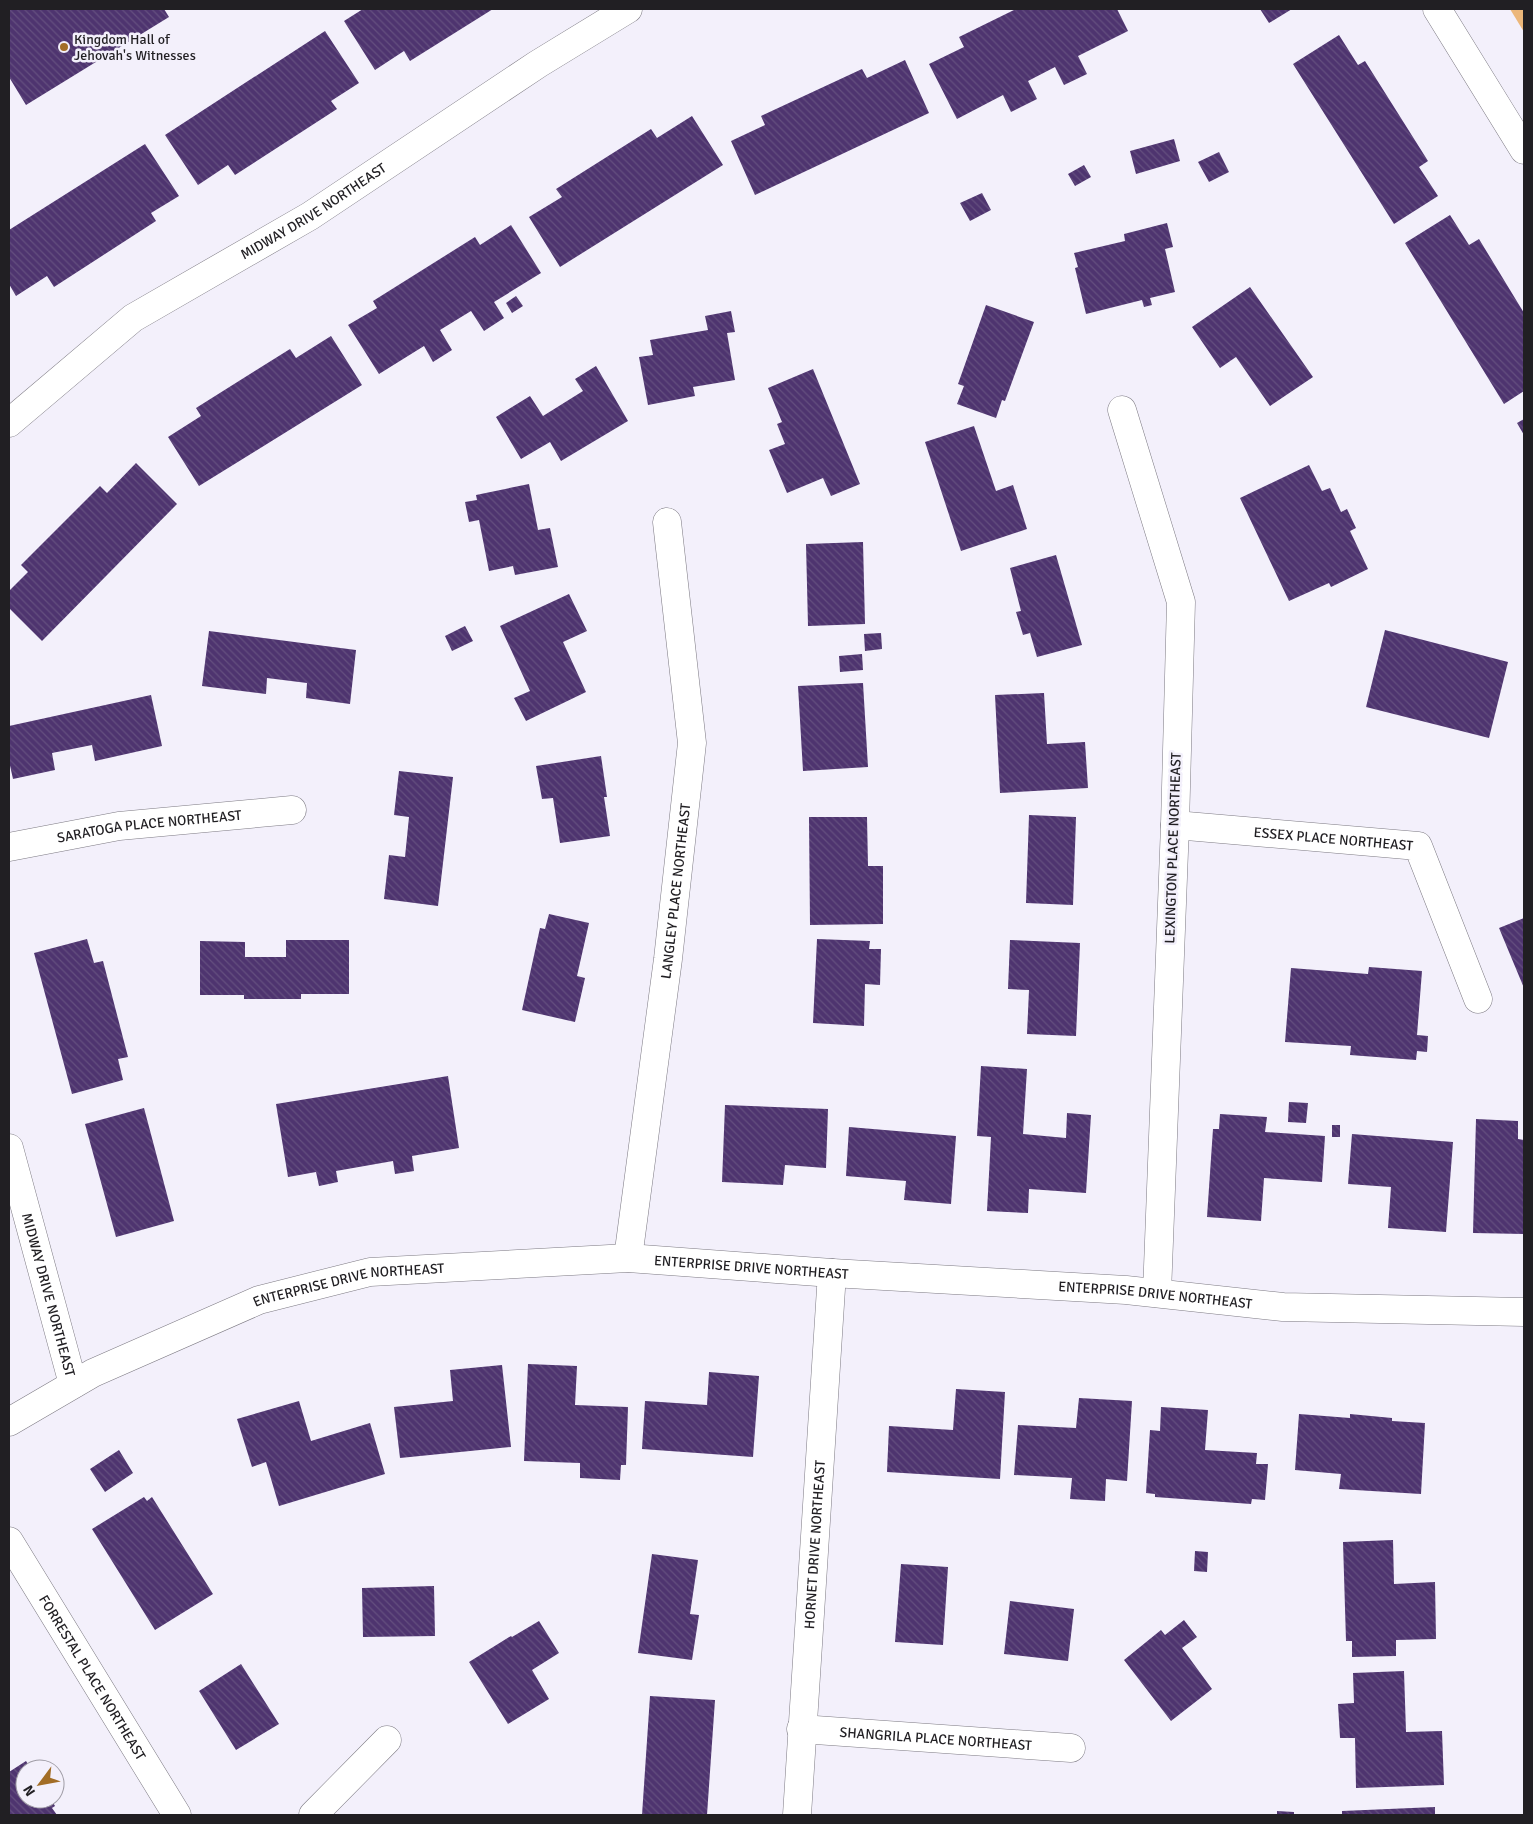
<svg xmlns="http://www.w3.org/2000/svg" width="1533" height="1824" viewBox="0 0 1533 1824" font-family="Signika,sans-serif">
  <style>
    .forest { fill: url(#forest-firs) }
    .building { fill: url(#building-back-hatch) }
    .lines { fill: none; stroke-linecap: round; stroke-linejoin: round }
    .minor-casing { stroke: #7d7a83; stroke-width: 29 }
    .tertiary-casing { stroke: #7d7a83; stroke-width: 29 }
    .minor { stroke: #fff; stroke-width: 28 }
    .tertiary { stroke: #fff; stroke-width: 28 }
    .poi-dot { fill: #a26d26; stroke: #f3f0fb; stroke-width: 2 }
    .labels { text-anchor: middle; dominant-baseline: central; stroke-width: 5; stroke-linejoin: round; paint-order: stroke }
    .poi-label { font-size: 14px; fill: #211f23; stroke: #f3f0fb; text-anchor: start }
    .street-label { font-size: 14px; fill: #211f23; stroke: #f3f0fb }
  </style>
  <defs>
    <pattern id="forest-firs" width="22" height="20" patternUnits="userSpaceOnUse" patternTransform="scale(1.25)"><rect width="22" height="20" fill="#ecb77a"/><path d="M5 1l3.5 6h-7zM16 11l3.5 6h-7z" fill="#ca9d69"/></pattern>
    <pattern id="building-back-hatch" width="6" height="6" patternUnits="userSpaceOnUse" patternTransform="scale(1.25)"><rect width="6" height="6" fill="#4e346f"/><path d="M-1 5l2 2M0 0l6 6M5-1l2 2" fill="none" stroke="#644f7f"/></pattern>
  </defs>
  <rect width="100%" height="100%" fill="#f3f0fb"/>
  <!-- forest -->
  <path class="forest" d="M 1510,9 L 1524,9 L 1524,32 Z"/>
  <!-- building -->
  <path class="building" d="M 9,9 L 164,9 L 169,17 L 26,105 L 9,77 Z
    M 363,9 L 493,9 L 410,61 L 404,51 L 375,70 L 344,21 Z
    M 1016,9 L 1117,9 L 1128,31 L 1078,56 L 1087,74 L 1064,85 L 1055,67 L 1028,81 L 1037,99 L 1011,112 L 1003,95 L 957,119 L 929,64 L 964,47 L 959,37 Z
    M 1260,9 L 1292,9 L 1269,23 Z
    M 325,31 L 359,83 L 331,101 L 337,109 L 235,175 L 228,165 L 198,185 L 165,135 Z
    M 1339,35 L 1358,65 L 1365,61 L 1428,161 L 1419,167 L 1438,196 L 1394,224 L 1293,64 Z
    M 905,60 L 929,113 L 755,195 L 731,141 L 765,125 L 761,116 L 862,69 L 867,78 Z
    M 692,116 L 723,165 L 560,267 L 529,217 L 562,197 L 556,189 L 651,129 L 657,138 Z
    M 1174,139 L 1180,161 L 1136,174 L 1130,151 Z
    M 145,144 L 179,196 L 151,213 L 156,221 L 54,287 L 47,276 L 16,296 L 9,284 L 9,230 Z
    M 1219,152 L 1229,172 L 1209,182 L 1198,162 Z
    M 1084,165 L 1091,177 L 1075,186 L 1068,174 Z
    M 982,193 L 991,210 L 970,221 L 960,203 Z
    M 1450,215 L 1469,245 L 1479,239 L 1524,313 L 1524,391 L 1504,404 L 1405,243 Z
    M 1167,223 L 1173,247 L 1165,249 L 1175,292 L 1150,298 L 1152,305 L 1144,307 L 1142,300 L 1086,314 L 1075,268 L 1078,267 L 1074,253 L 1125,241 L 1124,234 Z
    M 511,225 L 541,273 L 494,302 L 504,318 L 484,331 L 471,311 L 440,330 L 452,350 L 433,362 L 424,346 L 379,374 L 348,325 L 377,308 L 373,301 L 475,237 L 480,245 Z
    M 1250,287 L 1313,377 L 1270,406 L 1236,357 L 1220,368 L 1192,327 Z
    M 516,296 L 523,306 L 512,313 L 506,303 Z
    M 986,305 L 1034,322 L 1005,401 L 1002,400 L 996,418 L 957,404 L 964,386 L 958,384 Z
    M 731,311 L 735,332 L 727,333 L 735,380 L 693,387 L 695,396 L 648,405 L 639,357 L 653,355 L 650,340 L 708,330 L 705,316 Z
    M 331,336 L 362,385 L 199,486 L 168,437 L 201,416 L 196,408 L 290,349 L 296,358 Z
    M 596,366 L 628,421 L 561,461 L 550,442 L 521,459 L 496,417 L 530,396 L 543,416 L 583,391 L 575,379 Z
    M 813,369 L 860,484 L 831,496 L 823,478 L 787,493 L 769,450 L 785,444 L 777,424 L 782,422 L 768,388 Z
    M 1524,419 L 1524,435 L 1517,423 Z
    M 974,426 L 996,491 L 1013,485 L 1027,529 L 961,551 L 925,442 Z
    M 136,463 L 177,504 L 42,641 L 9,608 L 9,591 L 28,572 L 21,565 L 100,486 L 107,493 Z
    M 1309,465 L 1322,491 L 1330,488 L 1341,512 L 1347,509 L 1356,528 L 1350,531 L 1368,569 L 1331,587 L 1329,583 L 1289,601 L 1240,498 Z
    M 529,484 L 538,530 L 550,528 L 558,567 L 515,575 L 513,566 L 489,571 L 479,520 L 469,522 L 465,502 L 477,500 L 476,495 Z
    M 863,542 L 865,624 L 808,626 L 806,544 Z
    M 1056,555 L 1082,645 L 1037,657 L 1030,633 L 1023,635 L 1016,612 L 1021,611 L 1010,568 Z
    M 569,594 L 587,631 L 563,642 L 586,692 L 526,721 L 514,698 L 530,691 L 500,626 Z
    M 465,626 L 473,641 L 452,651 L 445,636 Z
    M 1385,630 L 1508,662 L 1489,738 L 1366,707 Z
    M 209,631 L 356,650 L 350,704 L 306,698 L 307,683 L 267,678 L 266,694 L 202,686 Z
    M 881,633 L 882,649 L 865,651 L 864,634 Z
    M 862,654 L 863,670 L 840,672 L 839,656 Z
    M 863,683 L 868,767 L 803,771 L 798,686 Z
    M 1044,693 L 1047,744 L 1085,742 L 1088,788 L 1000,793 L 995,695 Z
    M 151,695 L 162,746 L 95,761 L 92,745 L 52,753 L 55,770 L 13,779 L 9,761 L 9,726 Z
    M 601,756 L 607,797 L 604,797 L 610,836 L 560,843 L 553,798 L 542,799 L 536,766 Z
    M 399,771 L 453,777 L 438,906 L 384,899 L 389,855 L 405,857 L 409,817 L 394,815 Z
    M 1029,815 L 1076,817 L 1073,905 L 1026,903 Z
    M 809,817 L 867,817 L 868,866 L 883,866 L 883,924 L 810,925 Z
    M 549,914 L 589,923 L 577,976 L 585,978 L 575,1022 L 522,1010 L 540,928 L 545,929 Z
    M 1524,918 L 1524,988 L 1499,928 Z
    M 87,939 L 94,963 L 103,961 L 128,1057 L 118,1059 L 123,1080 L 72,1094 L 34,953 Z
    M 817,939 L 870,941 L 869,949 L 881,949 L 880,985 L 865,984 L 864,1026 L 813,1023 Z
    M 286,940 L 349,940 L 349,994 L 301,994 L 301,999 L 244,999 L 244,995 L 200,995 L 200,941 L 245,942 L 245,957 L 286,957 Z
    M 1010,940 L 1080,943 L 1076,1036 L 1027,1034 L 1029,990 L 1008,989 Z
    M 1369,967 L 1422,971 L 1417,1035 L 1428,1036 L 1427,1052 L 1417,1051 L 1416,1060 L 1350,1055 L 1351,1046 L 1285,1042 L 1291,968 L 1368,974 Z
    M 981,1066 L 1027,1069 L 1023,1134 L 1066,1138 L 1067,1113 L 1091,1115 L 1086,1193 L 1029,1189 L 1028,1213 L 987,1211 L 991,1137 L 977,1136 Z
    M 448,1076 L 459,1148 L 412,1156 L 414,1171 L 395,1174 L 393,1161 L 336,1171 L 338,1182 L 319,1186 L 316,1172 L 288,1177 L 276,1104 Z
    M 1289,1102 L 1308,1103 L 1306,1123 L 1288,1122 Z
    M 725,1105 L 828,1109 L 826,1168 L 785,1165 L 783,1185 L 722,1182 Z
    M 144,1108 L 174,1221 L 116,1237 L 85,1124 Z
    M 1220,1114 L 1267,1117 L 1265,1132 L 1325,1136 L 1322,1182 L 1264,1178 L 1261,1221 L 1207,1217 L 1213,1129 L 1219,1129 Z
    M 1476,1119 L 1518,1121 L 1518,1139 L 1524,1140 L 1524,1234 L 1473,1233 Z
    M 1332,1125 L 1340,1125 L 1340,1137 L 1332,1137 Z
    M 849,1127 L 956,1136 L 951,1204 L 904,1200 L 906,1181 L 846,1176 Z
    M 1352,1134 L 1453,1142 L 1446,1232 L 1388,1228 L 1391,1187 L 1348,1184 Z
    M 528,1364 L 577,1366 L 575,1405 L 628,1407 L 626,1465 L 621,1465 L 620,1480 L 580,1478 L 580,1463 L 524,1461 Z
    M 502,1365 L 511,1447 L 400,1458 L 394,1407 L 453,1401 L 450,1370 Z
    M 709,1372 L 759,1376 L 753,1457 L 642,1449 L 645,1401 L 707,1405 Z
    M 956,1389 L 1005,1392 L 1000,1479 L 887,1472 L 889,1426 L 953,1430 Z
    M 1079,1398 L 1132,1401 L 1127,1481 L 1106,1479 L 1105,1501 L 1070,1499 L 1072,1478 L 1014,1475 L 1018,1425 L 1076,1428 Z
    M 299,1401 L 311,1441 L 370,1423 L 385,1474 L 279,1506 L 266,1462 L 252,1467 L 237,1419 Z
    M 1161,1407 L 1208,1410 L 1205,1450 L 1257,1453 L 1256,1464 L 1268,1464 L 1265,1500 L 1252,1499 L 1251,1504 L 1155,1497 L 1155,1494 L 1146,1493 L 1150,1430 L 1160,1431 Z
    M 1299,1414 L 1350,1418 L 1350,1414 L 1392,1418 L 1392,1421 L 1425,1423 L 1421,1494 L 1339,1489 L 1341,1474 L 1295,1470 Z
    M 119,1450 L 133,1473 L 105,1492 L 90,1469 Z
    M 144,1497 L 147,1501 L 152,1497 L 213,1594 L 155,1630 L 92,1529 Z
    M 1393,1540 L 1394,1584 L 1435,1582 L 1436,1639 L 1396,1640 L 1396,1656 L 1352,1657 L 1352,1641 L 1346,1641 L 1343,1542 Z
    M 1195,1551 L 1208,1552 L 1207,1572 L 1194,1571 Z
    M 652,1554 L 698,1560 L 690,1614 L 699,1615 L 692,1660 L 638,1653 Z
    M 901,1564 L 948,1567 L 943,1645 L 895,1642 Z
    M 434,1586 L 435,1636 L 363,1637 L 362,1588 Z
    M 1010,1601 L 1074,1609 L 1068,1661 L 1004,1654 Z
    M 1184,1620 L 1197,1637 L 1182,1648 L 1212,1689 L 1171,1721 L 1124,1660 L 1161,1630 L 1165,1635 Z
    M 539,1621 L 559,1653 L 532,1670 L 549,1699 L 508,1724 L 469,1662 L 511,1636 L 512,1637 Z
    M 241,1664 L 279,1724 L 236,1750 L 199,1691 Z
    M 1404,1671 L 1406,1732 L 1442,1731 L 1444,1785 L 1356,1788 L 1355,1738 L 1340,1738 L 1338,1704 L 1354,1703 L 1353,1673 Z
    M 650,1696 L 715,1700 L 707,1815 L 642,1815 Z
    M 26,1761 L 31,1769 L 25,1769 L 25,1799 L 51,1799 L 55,1806 L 52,1808 L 57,1815 L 9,1815 L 9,1772 Z
    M 1435,1807 L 1435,1815 L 1342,1815 L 1342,1811 Z
    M 1277,1811 L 1294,1812 L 1294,1815 L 1277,1815 Z"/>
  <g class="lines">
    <defs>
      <g id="minor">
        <path d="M 1122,410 L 1181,602 L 1175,825 L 1157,1293"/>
        <path id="s1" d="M 9,423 L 133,318 L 310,216 L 538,64 L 628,9"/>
        <path id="s2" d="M 1175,825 L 1418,846 L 1478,999"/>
        <path id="s3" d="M 9,847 L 119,826 L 292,810"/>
        <path id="s4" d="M 9,1148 L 73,1384"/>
        <path id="s5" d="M 628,1258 L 668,959 L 692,743 L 667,522"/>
        <path id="s6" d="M 9,1422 L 93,1373 L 259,1300 L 370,1272 L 628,1258 L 832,1273 L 1126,1290 L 1283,1307 L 1524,1312"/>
        <path id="s7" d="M 9,1541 L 177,1815"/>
        <path id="s8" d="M 801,1729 L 1071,1748"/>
        <path d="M 313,1815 L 387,1740"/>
        <path id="s9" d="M 797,1815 L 832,1273"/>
      </g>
      <path id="tertiary" d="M 1437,9 L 1524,150"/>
    </defs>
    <!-- minor casing -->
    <use href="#minor" class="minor-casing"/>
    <!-- tertiary casing -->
    <use href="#tertiary" class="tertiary-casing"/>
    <!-- minor -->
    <use href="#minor" class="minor"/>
    <!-- tertiary -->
    <use href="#tertiary" class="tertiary"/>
  </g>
  <!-- markers -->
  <circle class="poi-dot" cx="64" cy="47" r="5"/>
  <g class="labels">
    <!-- poi labels -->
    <g class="poi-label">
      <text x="74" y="39">Kingdom Hall of<tspan x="74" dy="16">Jehovah's Witnesses</tspan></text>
    </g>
    <!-- street labels -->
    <g class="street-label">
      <text stroke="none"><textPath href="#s1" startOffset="372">MIDWAY DRIVE NORTHEAST</textPath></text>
      <text stroke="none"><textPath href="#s3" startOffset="142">SARATOGA PLACE NORTHEAST</textPath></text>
      <text stroke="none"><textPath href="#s2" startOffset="159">ESSEX PLACE NORTHEAST</textPath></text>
      <text transform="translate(1173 848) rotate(-88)">LEXINGTON PLACE NORTHEAST</text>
      <text stroke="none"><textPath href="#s5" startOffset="370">LANGLEY PLACE NORTHEAST</textPath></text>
      <text stroke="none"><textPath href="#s6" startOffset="775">ENTERPRISE DRIVE NORTHEAST</textPath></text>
      <text stroke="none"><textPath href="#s6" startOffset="370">ENTERPRISE DRIVE NORTHEAST</textPath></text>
      <text stroke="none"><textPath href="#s4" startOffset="152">MIDWAY DRIVE NORTHEAST</textPath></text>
      <text stroke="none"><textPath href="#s6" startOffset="1180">ENTERPRISE DRIVE NORTHEAST</textPath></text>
      <text stroke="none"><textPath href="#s9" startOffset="271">HORNET DRIVE NORTHEAST</textPath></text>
      <text stroke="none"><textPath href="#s7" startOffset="160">FORRESTAL PLACE NORTHEAST</textPath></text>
      <text stroke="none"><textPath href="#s8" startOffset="135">SHANGRILA PLACE NORTHEAST</textPath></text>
    </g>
  </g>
  <!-- border -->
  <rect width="1533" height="1824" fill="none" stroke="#211f23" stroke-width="20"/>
  <!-- north arrow -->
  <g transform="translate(40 1784) rotate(238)"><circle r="24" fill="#f3f0fb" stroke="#9f9ca5"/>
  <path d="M0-4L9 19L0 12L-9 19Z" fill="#a26d26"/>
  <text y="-8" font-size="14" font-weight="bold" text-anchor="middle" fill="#211f23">N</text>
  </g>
</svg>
